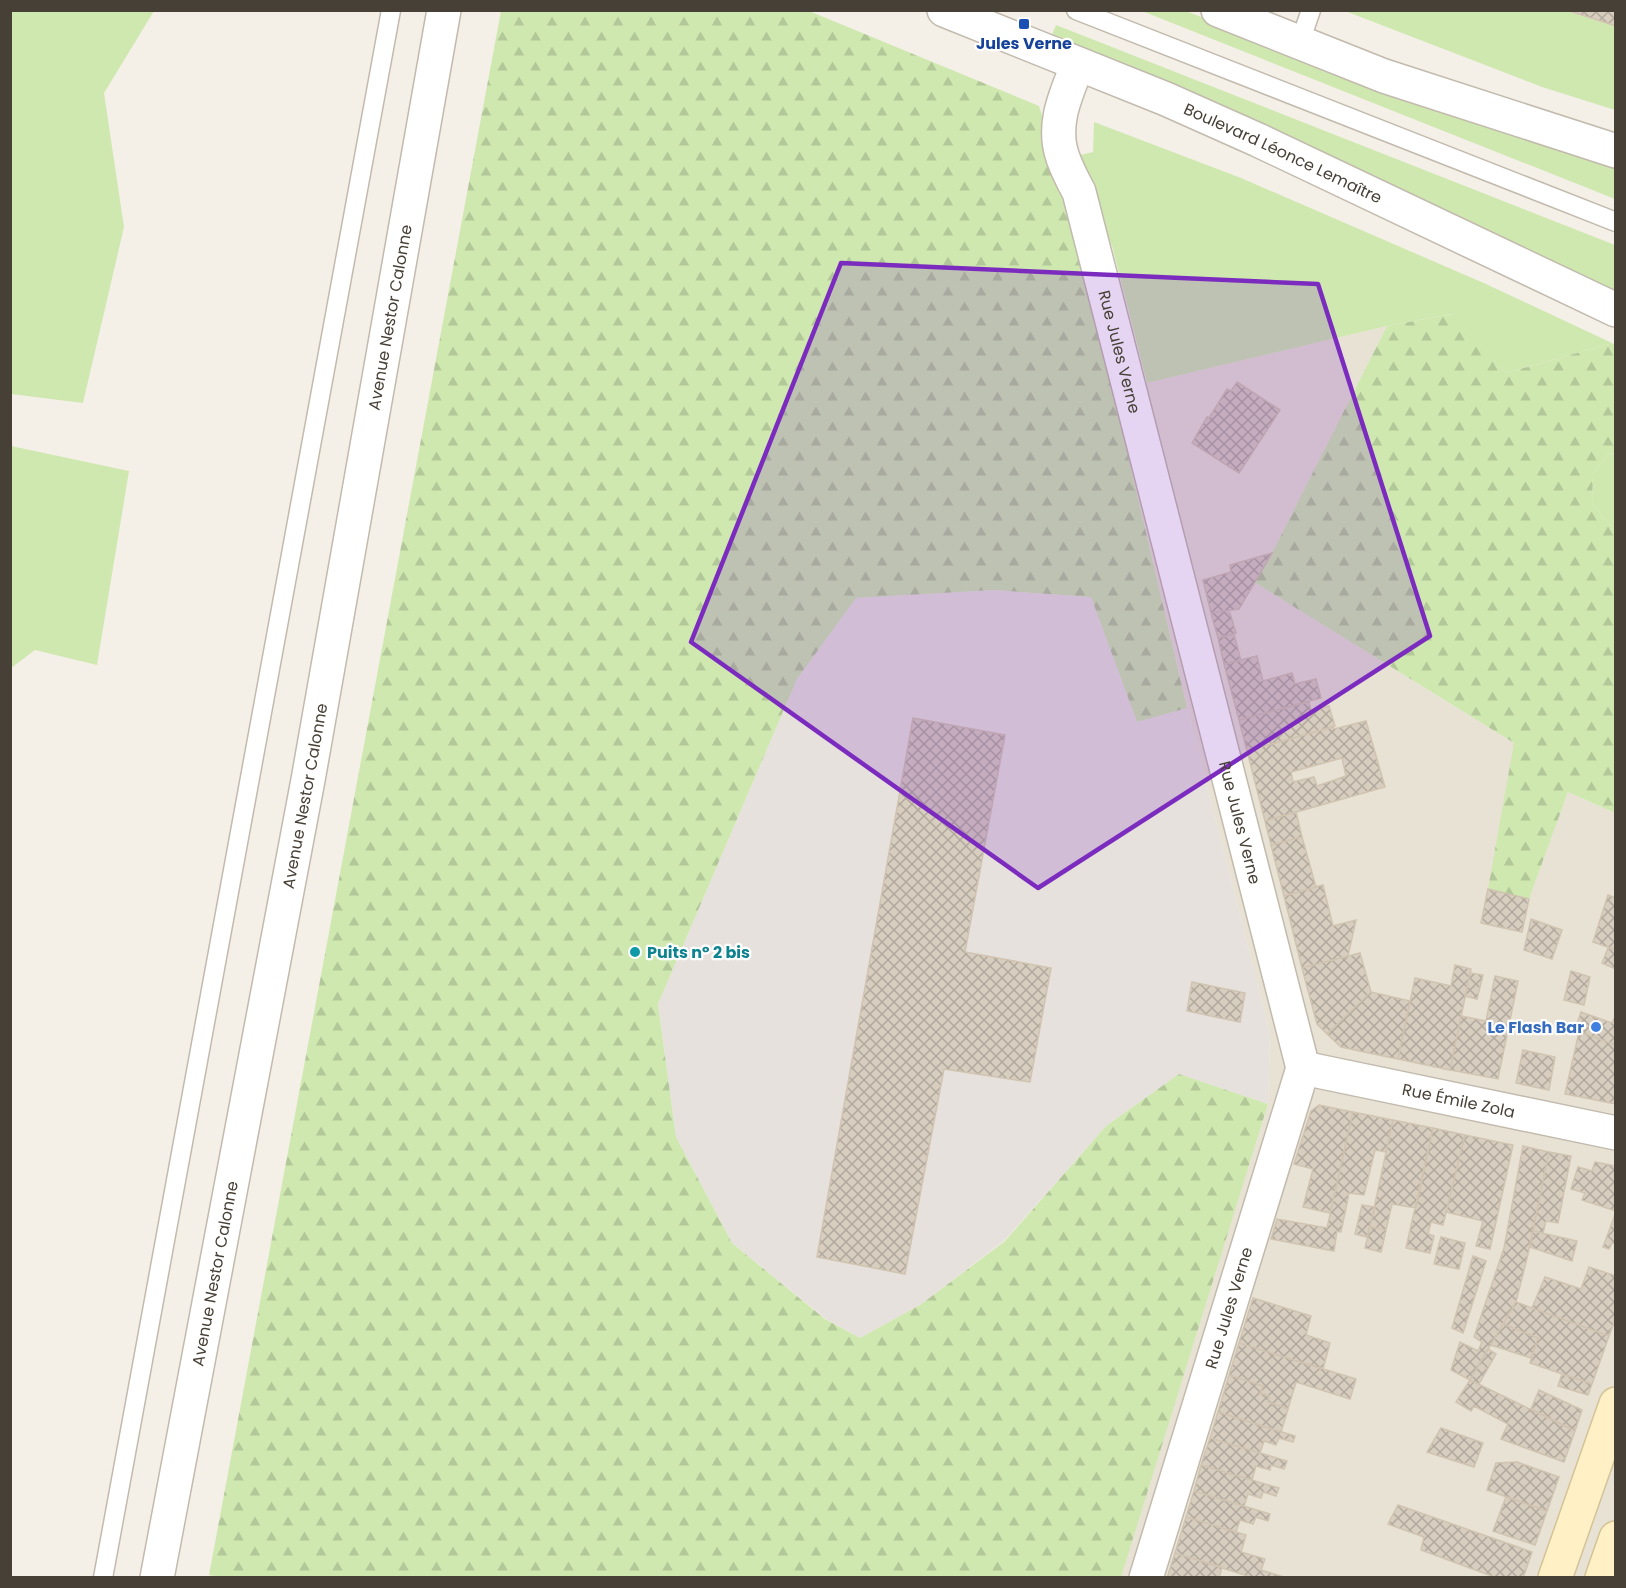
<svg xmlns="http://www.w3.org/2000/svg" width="1626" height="1588" viewBox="0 0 1626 1588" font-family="Poppins,sans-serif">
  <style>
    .residential { fill: #e8e2d5 }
    .industrial { fill: #e6e1dc }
    .green { fill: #cfe8b0 }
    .forest { fill: url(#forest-firs) }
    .building { fill: url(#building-cross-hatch); stroke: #d0c3b0; stroke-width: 1.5; fill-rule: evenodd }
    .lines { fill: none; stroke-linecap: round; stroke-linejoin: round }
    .service-casing { stroke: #c2baad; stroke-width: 21 }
    .minor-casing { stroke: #c2baad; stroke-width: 36 }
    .secondary-casing { stroke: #d4c397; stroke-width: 36 }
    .service { stroke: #fff; stroke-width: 18 }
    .minor { stroke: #fff; stroke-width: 33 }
    .secondary { stroke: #fff0c6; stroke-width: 33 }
    .marked { fill: #7b2cbf; fill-opacity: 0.2; stroke: #7b2cbf; stroke-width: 4.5; stroke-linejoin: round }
    .transit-dot { fill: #1a4fb4; stroke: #fff; stroke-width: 2 }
    .culture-dot { fill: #0f9aa8; stroke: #fff; stroke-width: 2 }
    .shop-dot { fill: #3f7fe0; stroke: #fff; stroke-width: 2 }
    .labels { text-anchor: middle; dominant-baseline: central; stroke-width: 4.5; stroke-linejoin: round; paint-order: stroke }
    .transit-label { font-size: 16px; font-weight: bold; fill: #164399; stroke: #fff }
    .street-label { font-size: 16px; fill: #474036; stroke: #fff }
    .culture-label { font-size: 16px; font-weight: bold; fill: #0d838f; stroke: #fff; text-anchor: start }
    .shop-label { font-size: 16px; font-weight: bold; fill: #366cbe; stroke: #fff; text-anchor: end }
  </style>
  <defs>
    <pattern id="forest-firs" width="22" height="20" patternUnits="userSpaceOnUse" patternTransform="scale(1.5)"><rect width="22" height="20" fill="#cfe8b0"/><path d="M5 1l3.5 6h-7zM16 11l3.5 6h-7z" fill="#b3c898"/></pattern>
    <pattern id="building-cross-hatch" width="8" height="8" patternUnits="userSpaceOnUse" patternTransform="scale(1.5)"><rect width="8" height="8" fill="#d8cec0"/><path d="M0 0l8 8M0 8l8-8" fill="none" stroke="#b1a99d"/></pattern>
  </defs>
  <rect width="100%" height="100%" fill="#f4f0e7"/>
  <!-- residential -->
  <path class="residential" d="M 1387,326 L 1272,553 L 1254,582 L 1514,743 L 1529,898 L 1568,792 L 1615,813 L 1615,1577 L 1120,1577 L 1268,1104 L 1270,1033 L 1187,708 L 1113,391 Z"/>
  <!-- industrial -->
  <path class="industrial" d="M 993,590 L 1091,597 L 1137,722 L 1187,708 L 1270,1033 L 1268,1104 L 1179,1074 L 1106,1126 L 1005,1240 L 920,1305 L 860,1338 L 826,1319 L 732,1243 L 676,1137 L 658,1004 L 797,679 L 856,598 Z"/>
  <!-- green -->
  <path class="green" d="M 11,10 L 154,11 L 104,93 L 124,227 L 83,403 L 11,394 Z
    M 1142,11 L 1186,11 L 1368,82 L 1615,160 L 1615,199 Z
    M 1345,11 L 1566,11 L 1615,26 L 1615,110 L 1542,87 Z
    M 1056,25 L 1615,245 L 1615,295 L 1049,42 Z
    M 1094,122 L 1241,178 L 1486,284 L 1612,343 L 1506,373 L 1451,314 L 1387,326 L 1147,383 L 1112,246 L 1099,213 L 1072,157 L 1093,152 Z
    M 11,446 L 129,471 L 97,665 L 35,650 L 11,668 Z
    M 1615,453 L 1615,531 L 1592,504 L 1593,474 L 1608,454 Z"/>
  <!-- forest -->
  <path class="forest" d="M 501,11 L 809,11 L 1039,106 L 1052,147 L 1113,391 L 1187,708 L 1137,722 L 1091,597 L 993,590 L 856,598 L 797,679 L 658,1004 L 676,1137 L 732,1243 L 825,1319 L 860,1338 L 920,1305 L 1005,1241 L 1106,1126 L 1179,1074 L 1268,1104 L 1121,1577 L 226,1578 L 209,1575 Z
    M 1452,314 L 1506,373 L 1612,343 L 1615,345 L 1615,453 L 1608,454 L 1593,474 L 1592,504 L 1615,531 L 1615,813 L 1568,792 L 1529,899 L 1488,889 L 1514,743 L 1254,582 L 1272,553 L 1387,326 Z"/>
  <!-- building -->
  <path class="building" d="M 1566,10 L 1616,10 L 1616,26 Z
    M 1237,382 L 1280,410 L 1239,473 L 1192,443 L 1207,417 L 1209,418 L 1227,389 L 1231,391 Z
    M 1272,553 L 1239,609 L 1211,613 L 1203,580 L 1231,572 L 1230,565 Z
    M 1229,610 L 1236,633 L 1218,638 L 1211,613 Z
    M 1234,634 L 1241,661 L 1224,664 L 1218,638 Z
    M 1257,656 L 1263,681 L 1292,673 L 1295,684 L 1316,679 L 1321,698 L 1239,720 L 1224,664 Z
    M 1309,702 L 1311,711 L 1329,706 L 1335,726 L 1247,751 L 1239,720 Z
    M 913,718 L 1005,735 L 965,952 L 1051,968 L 1030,1082 L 944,1069 L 905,1274 L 817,1257 Z
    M 1366,721 L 1385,787 L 1265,821 L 1247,751 L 1333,727 L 1334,729 ZM 1342,758 L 1346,776 L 1317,786 L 1314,777 L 1293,782 L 1291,772 Z
    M 1296,812 L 1302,837 L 1271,845 L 1265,821 Z
    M 1302,837 L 1316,887 L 1284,896 L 1271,845 Z
    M 1323,885 L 1333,926 L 1356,920 L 1348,956 L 1302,968 L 1284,896 Z
    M 1488,889 L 1529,899 L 1522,932 L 1481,923 Z
    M 1608,895 L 1616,898 L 1616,950 L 1593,942 Z
    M 1531,919 L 1562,930 L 1552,959 L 1524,950 Z
    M 1608,948 L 1616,950 L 1616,969 L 1602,963 Z
    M 1360,953 L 1371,992 L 1327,1034 L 1317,1024 L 1302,968 Z
    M 1455,965 L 1471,969 L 1450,1070 L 1398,1059 L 1415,978 L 1451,986 Z
    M 1571,971 L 1590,977 L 1584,1005 L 1564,1000 Z
    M 1470,973 L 1483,975 L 1477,999 L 1465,996 Z
    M 1495,976 L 1518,981 L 1498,1079 L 1450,1070 L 1461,1016 L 1486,1021 Z
    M 1192,982 L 1245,993 L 1240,1022 L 1187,1011 Z
    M 1371,992 L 1410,1001 L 1398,1059 L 1341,1047 L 1327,1034 Z
    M 1581,1012 L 1612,1023 L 1616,1015 L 1616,1045 L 1575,1030 Z
    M 1579,1032 L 1616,1045 L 1616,1104 L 1565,1094 Z
    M 1523,1050 L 1555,1057 L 1549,1090 L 1516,1083 Z
    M 1319,1105 L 1353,1112 L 1330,1213 L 1303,1207 L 1313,1169 L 1294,1164 L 1311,1111 Z
    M 1353,1112 L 1393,1120 L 1386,1152 L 1375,1150 L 1364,1195 L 1349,1193 L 1341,1232 L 1337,1231 L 1334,1251 L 1271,1239 L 1277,1219 L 1327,1228 Z
    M 1393,1120 L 1433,1128 L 1416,1208 L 1392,1204 L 1386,1230 L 1370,1227 Z
    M 1433,1128 L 1465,1135 L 1443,1225 L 1431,1222 L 1428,1234 L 1434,1236 L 1430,1253 L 1406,1248 Z
    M 1465,1135 L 1513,1145 L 1490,1249 L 1476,1246 L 1483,1221 L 1446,1212 Z
    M 1523,1146 L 1549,1152 L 1528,1254 L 1516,1302 L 1470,1380 L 1451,1370 L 1460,1342 L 1478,1351 L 1482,1342 L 1474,1337 L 1504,1248 Z
    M 1549,1152 L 1571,1156 L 1558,1223 L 1546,1221 L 1543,1233 L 1533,1231 Z
    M 1595,1162 L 1616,1166 L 1616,1211 L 1582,1200 L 1585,1193 L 1571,1189 L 1578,1167 L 1592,1171 Z
    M 1362,1205 L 1375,1207 L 1367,1237 L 1355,1234 Z
    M 1616,1212 L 1616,1244 L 1612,1243 L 1609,1249 L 1603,1247 Z
    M 1370,1227 L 1386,1230 L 1381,1252 L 1365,1248 Z
    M 1533,1231 L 1577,1241 L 1572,1261 L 1530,1247 Z
    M 1441,1237 L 1465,1243 L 1459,1269 L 1434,1264 Z
    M 1473,1256 L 1486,1261 L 1463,1333 L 1452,1328 Z
    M 1589,1267 L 1616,1276 L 1616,1317 L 1609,1336 L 1532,1308 L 1545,1277 L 1581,1289 Z
    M 1253,1298 L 1311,1316 L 1306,1335 L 1330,1343 L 1323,1369 L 1239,1343 Z
    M 1516,1302 L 1609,1336 L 1592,1384 L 1530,1363 L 1538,1338 L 1503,1324 Z
    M 1503,1324 L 1538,1338 L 1531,1358 L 1491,1345 Z
    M 1239,1343 L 1356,1379 L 1350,1399 L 1296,1382 L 1288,1409 L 1268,1402 L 1269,1396 L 1260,1393 L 1263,1386 L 1229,1375 Z
    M 1488,1349 L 1496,1354 L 1479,1384 L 1470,1380 Z
    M 1562,1374 L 1592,1384 L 1588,1395 L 1558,1386 Z
    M 1229,1375 L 1263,1386 L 1260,1393 L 1269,1396 L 1268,1402 L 1288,1409 L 1281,1432 L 1218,1412 Z
    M 1470,1380 L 1575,1431 L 1564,1462 L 1501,1439 L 1508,1424 L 1474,1406 L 1471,1411 L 1456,1402 Z
    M 1539,1390 L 1582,1410 L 1575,1431 L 1531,1409 Z
    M 1218,1412 L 1295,1436 L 1293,1442 L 1279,1438 L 1276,1445 L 1264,1441 L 1260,1453 L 1210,1438 Z
    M 1441,1428 L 1483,1443 L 1474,1467 L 1427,1452 Z
    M 1210,1438 L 1287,1461 L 1284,1469 L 1271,1465 L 1270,1470 L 1256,1466 L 1252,1480 L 1201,1465 Z
    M 1517,1462 L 1559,1477 L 1547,1511 L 1487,1490 L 1496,1463 Z
    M 1201,1465 L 1279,1488 L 1276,1496 L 1263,1492 L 1261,1498 L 1248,1494 L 1244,1506 L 1194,1491 Z
    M 1194,1491 L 1270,1514 L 1268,1521 L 1256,1517 L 1253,1524 L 1240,1520 L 1236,1532 L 1186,1517 Z
    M 1506,1497 L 1547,1511 L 1535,1545 L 1493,1531 Z
    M 1398,1505 L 1532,1552 L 1523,1578 L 1497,1578 L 1421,1550 L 1424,1537 L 1388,1524 Z
    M 1186,1517 L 1246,1535 L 1241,1552 L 1265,1559 L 1261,1570 L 1287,1578 L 1254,1578 L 1175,1553 Z
    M 1175,1553 L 1222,1567 L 1219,1578 L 1167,1578 Z"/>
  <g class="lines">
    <defs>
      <path id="service" d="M 1076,10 L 1616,222
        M 1300,42 L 1311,10
        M 103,1578 L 391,10"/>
      <g id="minor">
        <path id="s1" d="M 944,10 L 1166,99 L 1258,140 L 1616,310"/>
        <path d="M 1218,10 L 1384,76 L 1616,151"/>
        <path id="s2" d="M 1078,64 C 1066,94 1051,125 1063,158 C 1067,169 1073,181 1079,192 L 1303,1068 L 1146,1578"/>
        <path id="s3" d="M 1303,1068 L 1616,1133"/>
        <path id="s4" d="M 157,1578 L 308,780 L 444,10"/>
      </g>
      <path id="secondary" d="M 1555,1578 L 1616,1404
        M 1602,1578 L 1616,1538"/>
    </defs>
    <!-- service casing -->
    <use href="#service" class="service-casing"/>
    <!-- minor casing -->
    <use href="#minor" class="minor-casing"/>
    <!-- secondary casing -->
    <use href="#secondary" class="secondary-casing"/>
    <!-- service -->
    <use href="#service" class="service"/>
    <!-- minor -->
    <use href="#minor" class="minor"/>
    <!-- secondary -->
    <use href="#secondary" class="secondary"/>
  </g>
  <!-- marked area -->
  <path class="marked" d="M 841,263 L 1318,284 L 1430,636 L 1038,888 L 691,642 Z"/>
  <!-- markers -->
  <rect class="transit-dot" x="1018" y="18" width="12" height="12" rx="3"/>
  <circle class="culture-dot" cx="635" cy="952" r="6"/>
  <circle class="shop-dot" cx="1596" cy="1027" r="6"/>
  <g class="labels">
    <!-- transit labels -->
    <g class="transit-label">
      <text x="1024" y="43">Jules Verne</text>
    </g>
    <!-- street labels -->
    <g class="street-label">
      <text stroke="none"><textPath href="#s1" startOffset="368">Boulevard Léonce Lemaître</textPath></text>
      <text stroke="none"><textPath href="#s4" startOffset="1282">Avenue Nestor Calonne</textPath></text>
      <text stroke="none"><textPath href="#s2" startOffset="300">Rue Jules Verne</textPath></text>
      <text stroke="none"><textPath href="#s4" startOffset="796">Avenue Nestor Calonne</textPath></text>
      <text stroke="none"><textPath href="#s2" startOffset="786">Rue Jules Verne</textPath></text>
      <text stroke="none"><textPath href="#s3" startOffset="159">Rue Émile Zola</textPath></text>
      <text stroke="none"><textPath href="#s4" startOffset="310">Avenue Nestor Calonne</textPath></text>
      <text transform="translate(1229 1308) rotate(-73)">Rue Jules Verne</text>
    </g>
    <!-- culture labels -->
    <g class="culture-label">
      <text x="647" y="952">Puits n° 2 bis</text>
    </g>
    <!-- shop labels -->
    <g class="shop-label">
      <text x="1584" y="1027">Le Flash Bar</text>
    </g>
  </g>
  <!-- border -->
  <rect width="1626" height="1588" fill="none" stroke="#474036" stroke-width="24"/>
</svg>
